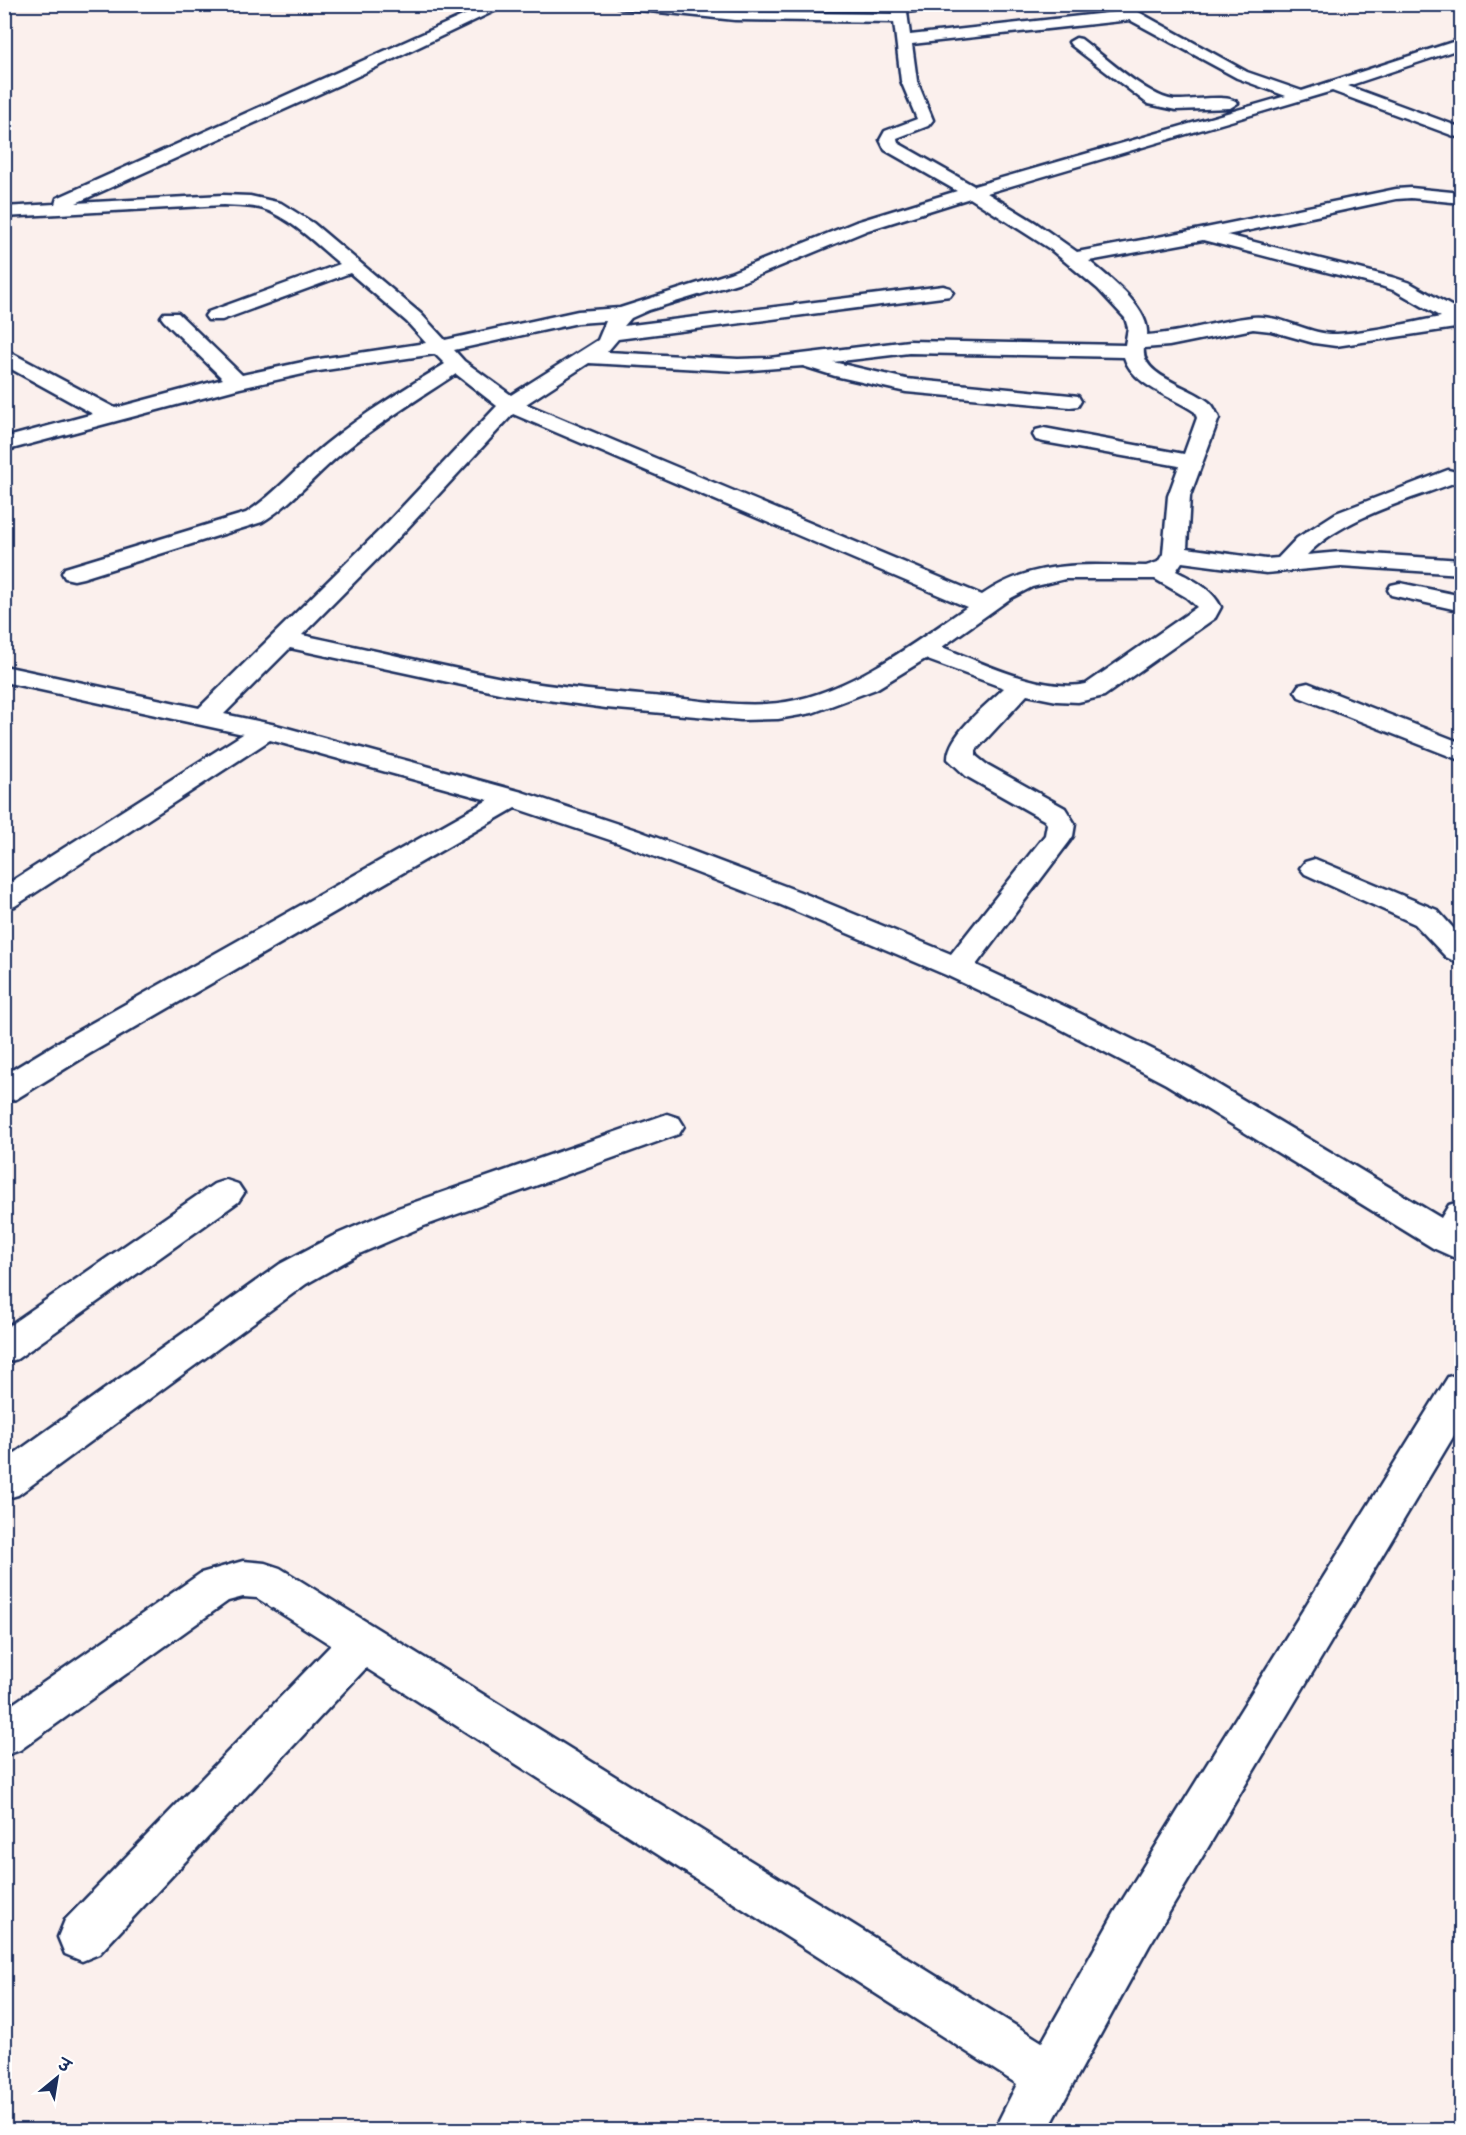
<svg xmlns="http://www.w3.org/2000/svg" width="1466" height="2135" viewBox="0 0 1466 2135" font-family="Mali,'Playpen Sans Deva',sans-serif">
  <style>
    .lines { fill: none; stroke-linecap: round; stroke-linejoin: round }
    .minor-casing { stroke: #1b2f5e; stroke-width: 5 }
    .minor { fill: #fff; fill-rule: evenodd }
  </style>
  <rect width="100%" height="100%" fill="#fbf0ed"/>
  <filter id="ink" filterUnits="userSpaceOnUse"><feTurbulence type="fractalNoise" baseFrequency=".0167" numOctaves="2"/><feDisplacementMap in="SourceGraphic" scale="12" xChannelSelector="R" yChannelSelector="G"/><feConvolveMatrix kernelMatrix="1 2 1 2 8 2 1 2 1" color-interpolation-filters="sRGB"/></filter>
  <g filter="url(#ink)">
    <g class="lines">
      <defs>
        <path id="minor" d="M 489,4 L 509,4 L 343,83 L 76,203 L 223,195 L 250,196 L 281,203 L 313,223 L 421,314 L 445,340 L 578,311 L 620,308 L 730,273 L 856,222 L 957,191 L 885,150 L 880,140 L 885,131 L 917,119 L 901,81 L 894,22 L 735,20 L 620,8 L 613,4 L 666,4 L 735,12 L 893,14 L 892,4 L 944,4 L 937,8 L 907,12 L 910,35 L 1116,12 L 1105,4 L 1124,4 L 1247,72 L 1302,91 L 1462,39 L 1462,48 L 1348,86 L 1462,128 L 1462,139 L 1332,91 L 987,193 L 1036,223 L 1077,252 L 1201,229 L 1396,189 L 1411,188 L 1462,193 L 1462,203 L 1411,198 L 1396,199 L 1227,235 L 1395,278 L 1410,283 L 1462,312 L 1462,327 L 1336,346 L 1314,343 L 1271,331 L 1253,329 L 1169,346 L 1144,348 C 1140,378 1196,387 1212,405 C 1215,409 1217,414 1219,418 L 1190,496 L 1187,548 L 1266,559 L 1278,558 L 1297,538 L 1336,513 L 1448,470 L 1456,472 L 1459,477 L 1456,482 C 1409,500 1342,518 1307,555 L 1341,552 L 1462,560 L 1462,574 L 1341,566 L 1266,573 L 1182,562 L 1176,571 C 1194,580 1212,589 1221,607 L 1215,618 L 1104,696 L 1078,702 L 1057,701 L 1027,695 L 976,750 L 976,756 L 986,764 L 1065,808 L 1075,824 L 1073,836 L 1069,842 L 976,965 L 1079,1013 L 1190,1068 L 1441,1218 L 1449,1205 L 1462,1201 L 1462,1261 L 1433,1248 L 1166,1084 L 1057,1027 L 946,975 L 781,905 L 619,843 L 515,808 L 89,1054 L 16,1099 L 4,1102 L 4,1075 L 65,1038 L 488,800 L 270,740 L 15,906 L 4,909 L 4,886 L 243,734 L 4,682 L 4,666 L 199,708 L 386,524 L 497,406 L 456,374 C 418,399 378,424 342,453 C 315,475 292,504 262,522 L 83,578 L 74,580 L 65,578 L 62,573 L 65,568 L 246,513 C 276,494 298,466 326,444 C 363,414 404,389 445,364 L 435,354 L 312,372 L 240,388 L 4,451 L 4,438 L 93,414 L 4,365 L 4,349 L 115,408 L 223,379 L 164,321 L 161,317 L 164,313 L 178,313 L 242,375 L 312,360 L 426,343 L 407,322 L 350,273 L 222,320 L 208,320 L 205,316 L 208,312 L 340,264 C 318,246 296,223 269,211 C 255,205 238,206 223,205 L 4,217 L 4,207 L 55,204 L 57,198 ZM 1130,20 L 1237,78 L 1286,96 L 974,186 L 898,143 L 897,138 L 928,126 L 933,120 L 917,81 L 912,44 ZM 970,198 L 1050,249 L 1098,289 L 1125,318 L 1128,328 L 1125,345 L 909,341 L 769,358 L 738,359 L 607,352 L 618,339 L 950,296 L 953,292 L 950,288 L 943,286 L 624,326 L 631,318 L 649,310 L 744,281 L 868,230 ZM 1203,240 L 1381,286 L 1396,291 L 1441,317 C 1408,323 1370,332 1337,334 C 1308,335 1281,314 1252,317 C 1216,321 1183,333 1147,335 C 1150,308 1108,277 1089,261 ZM 606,321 L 598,340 L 511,395 L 464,361 L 454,350 L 578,323 ZM 909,353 L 1124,357 C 1133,386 1172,396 1195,412 L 1197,418 L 1184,454 L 1044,428 L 1036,430 L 1033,435 L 1036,440 L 1044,442 L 1179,466 L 1168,496 L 1163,554 L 1158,562 L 1146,566 C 1087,565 1034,559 982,595 L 526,404 L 589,363 L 738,371 L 803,366 L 835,376 L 906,392 L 1070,407 L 1078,406 L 1081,401 L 1078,396 L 1070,395 L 906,379 L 833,362 ZM 513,414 L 967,607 C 914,643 860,685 796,700 C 757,709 714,702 674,698 C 617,693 559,688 502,678 C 435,665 369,649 302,635 L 402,534 ZM 1065,579 L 1155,579 L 1186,597 L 1197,607 L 1086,684 C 1042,693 983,663 942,647 L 1011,598 L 1032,587 ZM 290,648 L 504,694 L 606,708 L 741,720 L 778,719 L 812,713 L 876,689 L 925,659 L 1004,688 C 987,705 948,734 948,759 L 966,776 L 1044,820 L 1047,824 L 1045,835 L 951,954 L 803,893 L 639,831 L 522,792 L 276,725 L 224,714 Z
          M 1076,38 L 1081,39 C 1104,56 1148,97 1174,100 C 1189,101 1230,93 1238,103 L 1230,108 L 1176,110 L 1148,104 L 1071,45 L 1069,42 Z
          M 1400,583 L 1462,596 L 1462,611 L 1391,595 L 1388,590 L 1391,585 Z
          M 1308,683 L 1462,743 L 1462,761 L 1299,697 L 1295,691 L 1299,685 Z
          M 1315,859 L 1437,910 L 1462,938 L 1462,965 L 1446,957 L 1415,924 L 1305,874 L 1300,868 L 1305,862 Z
          M 667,1114 L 679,1118 L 684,1126 L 679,1134 L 424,1226 L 359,1254 L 306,1284 L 18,1495 L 4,1499 L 4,1461 L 280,1264 L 333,1236 L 398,1208 Z
          M 226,1180 L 238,1184 L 244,1193 L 238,1202 L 17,1359 L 4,1363 L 4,1329 L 214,1184 Z
          M 1462,1373 L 1462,1422 L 1149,1946 L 1048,2130 L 994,2130 L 1017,2084 L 366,1668 L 99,1954 L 82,1961 L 65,1954 L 58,1937 L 65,1920 L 331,1645 L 257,1598 L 243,1597 L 228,1601 L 20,1750 L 4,1756 L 4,1710 L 201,1573 L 243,1561 L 265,1563 L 280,1568 L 1042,2042 L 1115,1912 L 1448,1377 Z"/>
      </defs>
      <!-- minor casing -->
      <use href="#minor" class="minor-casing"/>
      <!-- minor -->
      <use href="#minor" class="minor"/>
    </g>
  </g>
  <!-- margin -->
  <rect width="1466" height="2135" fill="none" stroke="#fff" stroke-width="24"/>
  <rect x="12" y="12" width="1442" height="2111" fill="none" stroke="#1b2f5e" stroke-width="2" filter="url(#ink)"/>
  <!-- north arrow -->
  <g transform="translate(57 2078) rotate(30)" stroke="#ffffff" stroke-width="4.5" paint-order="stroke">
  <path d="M0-4.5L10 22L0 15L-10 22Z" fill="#1b2f5e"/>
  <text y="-9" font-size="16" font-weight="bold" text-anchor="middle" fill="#1b2f5e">उ</text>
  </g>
</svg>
